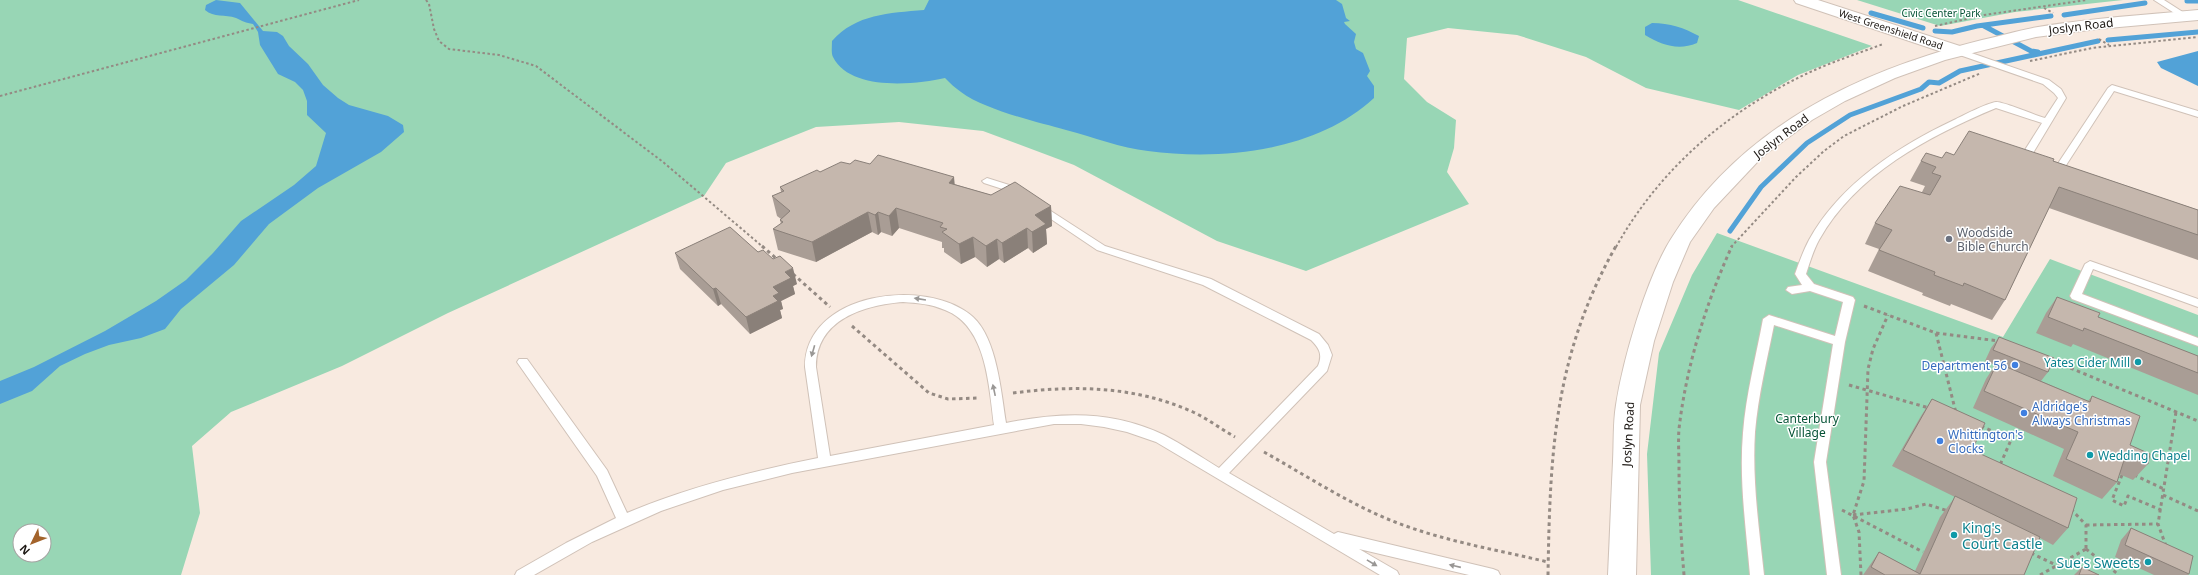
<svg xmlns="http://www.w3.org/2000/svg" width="2198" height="575" viewBox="0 0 2198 575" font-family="'Noto Sans',sans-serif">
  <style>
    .green { fill: #98d6b5; fill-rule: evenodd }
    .water { fill: #52a2d7 }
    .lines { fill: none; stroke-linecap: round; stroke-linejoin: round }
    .stream { stroke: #52a2d7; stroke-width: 5 }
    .service-casing { stroke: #d0c2b8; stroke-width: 2 }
    .minor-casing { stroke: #d0c2b8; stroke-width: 2 }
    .tertiary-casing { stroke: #d0c2b8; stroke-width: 2 }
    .path-far1 { stroke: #948a83; stroke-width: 2; stroke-dasharray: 2.5 2.5; stroke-linecap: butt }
    .path { stroke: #948a83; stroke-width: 3; stroke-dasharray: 3.5 3.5; stroke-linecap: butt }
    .service { fill: #fff; fill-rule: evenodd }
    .minor { fill: #fff; fill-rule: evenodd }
    .tertiary { fill: #fff; fill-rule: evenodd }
    .wall { fill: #a99d95 }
    .shaded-wall { fill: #8a8079 }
    .building { fill: #c5b7ad; stroke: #8a8079 }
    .oneway { fill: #999795 }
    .worship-dot { fill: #6b7280; stroke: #fff; stroke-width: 1.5 }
    .culture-dot { fill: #0f9aa8; stroke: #fff; stroke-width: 1.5 }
    .shop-dot { fill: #3f7fe0; stroke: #fff; stroke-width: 1.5 }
    .labels { text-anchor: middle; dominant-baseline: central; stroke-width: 3; stroke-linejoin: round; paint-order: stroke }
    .far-park-label { font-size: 10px; fill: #065336; stroke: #fff }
    .far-street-label { font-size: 10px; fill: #1c1713; stroke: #fff }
    .street-label { font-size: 12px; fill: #1c1713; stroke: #fff }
    .worship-label { font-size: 12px; fill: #5b616d; stroke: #fff; text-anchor: start }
    .culture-label { font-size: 12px; fill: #0d838f; stroke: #fff; text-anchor: end }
    .shop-label { font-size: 12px; fill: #366cbe; stroke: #fff; text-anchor: start }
    .park-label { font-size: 12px; fill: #065336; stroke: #fff }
    .near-culture-label { font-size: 14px; fill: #0d838f; stroke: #fff; text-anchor: start }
  </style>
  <rect width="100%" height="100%" fill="#f8eae0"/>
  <!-- green -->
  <path class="green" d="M 0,0 L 1738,0 L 1872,46 L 1798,75 L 1739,110 L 1646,88 L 1586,57 L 1517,35 L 1448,28 L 1407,38 L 1404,79 L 1427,102 L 1456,120 L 1454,148 L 1447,172 L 1469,204 L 1306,271 L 1217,241 L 1074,165 L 983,131 L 899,122 L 816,127 L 726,163 L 704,196 L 448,313 L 342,366 L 231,412 L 192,446 L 200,513 L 181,575 L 0,575 ZM 20,531 L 44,531 L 44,555 L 20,555 Z
    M 1857,0 L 2123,0 L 2015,12 L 1940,26 Z
    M 1717,233 L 2003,337 L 2050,259 L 2198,315 L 2198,575 L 1651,575 L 1647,454 L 1659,353 L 1692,275 Z"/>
  <!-- water -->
  <path class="water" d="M 216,0 L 240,3 L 263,31 L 277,32 L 283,36 L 289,46 L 308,64 L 323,85 L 338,98 L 349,105 L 388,116 L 403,125 L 404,132 L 381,152 L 318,188 L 269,224 L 234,265 L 181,309 L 165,329 L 141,338 L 109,345 L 85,354 L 60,366 L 32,391 L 0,404 L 0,381 L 34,367 L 105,331 L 156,301 L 186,280 L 213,253 L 241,221 L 294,185 L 316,166 L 326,133 L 307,115 L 307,101 L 303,90 L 295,82 L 278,74 L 260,45 L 258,32 L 253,24 C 246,23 242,21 236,18 C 225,14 214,18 205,10 L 206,5 Z
    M 929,0 L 1336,0 L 1342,4 L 1346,18 L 1350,21 L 1344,22 L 1345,24 L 1356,34 L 1354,42 L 1356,49 L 1363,53 L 1370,71 L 1367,76 L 1374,86 L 1374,98 C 1317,151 1223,161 1148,151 C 1121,148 1093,137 1066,130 C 1037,122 985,110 961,92 C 955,88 950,83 945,78 C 914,85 850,91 833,57 C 831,53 832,46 832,41 C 856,14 889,13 924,10 Z
    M 1652,23 C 1670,23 1684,28 1699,36 L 1697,43 C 1678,51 1662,45 1645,35 L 1645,27 Z
    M 2198,51 L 2198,86 L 2161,68 L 2157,62 Z"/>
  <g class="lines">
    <!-- stream -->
    <path class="stream" d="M 2187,1 L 2198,1
      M 1871,13 L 1923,28
      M 2064,15 L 2145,3
      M 1984,26 L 2031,51 L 2038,52
      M 1935,31 L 1952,32 L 1977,26 L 2051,16
      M 2108,40 L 2198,32
      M 1730,231 L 1761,187 L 1807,143 L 1850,115 L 1921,89 L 1929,82 L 1939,83 L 1960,71 L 2098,41"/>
    <defs>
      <path id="service" d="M 2154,0 L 2164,0 L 2189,16 L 2188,18 L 2182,18 Z
        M 1957,48 L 2049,80 L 2061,89 L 2066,98 L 2033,153 L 2040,162 L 2038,164 L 2032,164 L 2023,153 L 2042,123 L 1996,108 C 1929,136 1856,174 1819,240 C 1813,251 1810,262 1806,274 L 1814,284 L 1853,297 L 1855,300 L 1845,342 L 1826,462 L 1841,575 L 1827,575 L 1814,462 L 1833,344 L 1774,325 C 1767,360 1758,396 1755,432 C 1752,480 1759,528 1764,575 L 1750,575 C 1746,528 1739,480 1743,433 C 1746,394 1756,357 1763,319 L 1769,315 L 1835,336 L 1843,302 L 1810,291 L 1792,294 L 1786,290 L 1788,287 L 1802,285 L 1795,274 C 1799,263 1803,251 1809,240 C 1840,184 1897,147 1954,120 C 1962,116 1987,103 1996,102 C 2005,102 2034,115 2045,118 L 2058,98 L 2054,93 L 2043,84 L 1954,53 L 1953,51 Z
        M 2112,85 L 2198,111 L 2198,117 L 2114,91 L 2061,173 L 2055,173 L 2053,171 L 2108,88 Z
        M 987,178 L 1022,189 L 1023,191 L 1018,194 L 984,183 L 982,181 Z
        M 1040,204 L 1105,246 L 1211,279 L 1319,334 L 1328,345 L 1332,355 L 1327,371 L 1229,473 L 1334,534 L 1338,532 L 1493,569 L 1498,571 L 1500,575 L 1469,575 L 1359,549 L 1397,571 L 1399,575 L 1380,575 L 1156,442 L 1127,432 L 1104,427 L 1081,424 L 1054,424 L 792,473 L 723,490 L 661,511 L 592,542 L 534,575 L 515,575 L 517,571 L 566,543 L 616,518 L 597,476 L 517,362 L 519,359 L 527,359 L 607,470 L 627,513 C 688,487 753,471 818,458 L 805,367 C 805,292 927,276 973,317 C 997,339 1001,392 1006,423 C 1061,412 1112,410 1164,435 C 1183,445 1201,457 1219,468 L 1318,366 C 1323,354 1319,348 1311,340 L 1203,285 L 1097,250 L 1036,209 L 1035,207 L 1036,205 ZM 903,302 C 918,303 931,304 945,310 C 987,326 989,387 994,425 L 830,456 L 816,367 C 816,319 865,305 903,302 Z
        M 2090,261 L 2198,299 L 2198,307 L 2093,269 L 2082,294 L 2198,338 L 2198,346 L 2072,299 L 2070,296 L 2085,264 Z"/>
      <path id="minor" d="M 1794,0 L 1818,0 L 1963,47 L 1965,51 L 1963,55 L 1951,55 L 1796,3 Z"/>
      <path id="tertiary" d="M 2198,10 L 2198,20 L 2097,29 L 2036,37 L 1945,60 L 1895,78 L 1845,101 L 1812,120 L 1763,156 L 1714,208 L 1690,242 L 1673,282 L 1654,341 L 1640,405 L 1636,575 L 1608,575 C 1610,537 1611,499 1613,461 C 1614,443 1613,423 1616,405 C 1623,359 1647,277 1671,239 C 1741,127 1858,71 1982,40 C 2001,36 2019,30 2038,27 C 2091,18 2145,15 2198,10 Z"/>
    </defs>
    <!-- service casing -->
    <use href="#service" class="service-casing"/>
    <!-- minor casing -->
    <use href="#minor" class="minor-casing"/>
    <!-- tertiary casing -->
    <use href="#tertiary" class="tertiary-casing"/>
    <!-- path-far1 -->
    <path class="path-far1" d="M 426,0 L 429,4 L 434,29 L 439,41 L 449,49 L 499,55 L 536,66 L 663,162 L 763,247
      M 2044,8 L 2053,13
      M 1935,26 L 1984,15 L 2087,0
      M 2099,39 L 2109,45
      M 2030,61 L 2092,48 L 2198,37
      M 0,96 L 359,0
      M 1616,247 C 1659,170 1726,112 1806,74 C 1831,62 1857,54 1883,44
      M 1731,247 L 1796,177 L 1824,151 L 1844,136 L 1903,106 L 1981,73"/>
    <!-- path -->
    <path class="path" d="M 762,246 L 778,260
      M 793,274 L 830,307
      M 1864,306 L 1936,333 L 1956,413
      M 852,326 L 929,393 L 948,399 L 980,398
      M 1936,333 L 1999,341
      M 2051,360 L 2198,421
      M 1849,385 L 1929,408
      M 1013,393 C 1075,385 1135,386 1193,412 C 1208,419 1221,429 1235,437
      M 1981,426 L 2011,440 L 2000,465
      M 1264,452 C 1307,476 1349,504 1395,522 C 1444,541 1497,550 1548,562
      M 2122,475 L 2112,500 L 2124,506 L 2128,496 L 2161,510
      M 2134,475 L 2164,489
      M 2163,495 L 2198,511
      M 2071,509 L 2086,525 L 2086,549
      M 1842,510 L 1923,552
      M 1853,515 L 1907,509 L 1926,504 L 1948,511
      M 2086,525 L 2158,524
      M 2166,546 L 2158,524 L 2176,412
      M 2086,549 L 2119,575
      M 2031,553 L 2056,565
      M 1548,575 C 1550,452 1554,356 1616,246
      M 1684,575 C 1681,538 1679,503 1679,466 C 1679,454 1678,441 1679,429 C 1686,367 1706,303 1732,246
      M 1861,575 L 1859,532 L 1853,515 L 1864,481 L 1868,369 L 1873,349 L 1888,315
      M 2040,575 L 2086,549"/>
    <!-- service -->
    <use href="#service" class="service"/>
    <!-- minor -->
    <use href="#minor" class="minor"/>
    <!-- tertiary -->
    <use href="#tertiary" class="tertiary"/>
  </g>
  <!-- wall -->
  <path class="wall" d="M 1954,155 L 2053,161 L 2198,210 L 2198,260 L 2049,208 L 2005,300 L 1992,320 L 1951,304 L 1950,306 L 1922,295 L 1923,293 L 1868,271 L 1879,249 L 1865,244 L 1875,223 L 1922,192 L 1925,186 L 1910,181 L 1921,161 L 1942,158 Z
    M 870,164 L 954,177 L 954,184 L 991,195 L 1051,206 L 1052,226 L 1046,229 L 1047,244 L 1033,253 L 1028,248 L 1004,263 L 999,259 L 987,267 L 975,257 L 961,264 L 944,252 L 944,248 L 942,248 L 942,242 L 899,228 L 892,236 L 881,232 L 878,235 L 872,232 L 816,262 L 778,250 L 773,229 L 781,224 L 780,220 L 781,219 L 777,216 L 772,196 L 781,192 L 780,187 L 820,172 Z
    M 758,252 L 797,284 L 793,286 L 795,294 L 781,301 L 783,309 L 780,310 L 782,318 L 750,334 L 721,304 L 718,306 L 680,269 L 675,253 Z
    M 2057,297 L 2098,317 L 2198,356 L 2198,395 L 2073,344 L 2071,347 L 2036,333 L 2046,313 Z
    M 1999,337 L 2048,372 L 2041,381 L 2088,401 L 2092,396 L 2130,445 L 2148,464 L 2133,480 L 2119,474 L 2117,482 L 2102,499 L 2053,476 L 2064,449 L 1973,408 L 1986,379 L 1995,365 L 1985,361 L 1991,348 Z
    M 1932,399 L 1972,450 L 2068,528 L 2053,545 L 2040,538 L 2024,575 L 1863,575 L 1879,552 L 1915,571 L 1940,517 L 1955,497 L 1892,466 L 1921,416 Z
    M 2131,528 L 2189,574 L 2188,575 L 2154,575 L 2115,557 L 2121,540 Z
    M 2082,567 L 2099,575 L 2074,575 Z"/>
  <!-- shaded-wall -->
  <path class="shaded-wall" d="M 954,177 L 956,197 L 949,183 Z
    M 1051,206 L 1052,226 L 1046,229 L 1047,244 L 1033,253 L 1032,232 L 1035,215 Z
    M 896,208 L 899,228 L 892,236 L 889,216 Z
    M 868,212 L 872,232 L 816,262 L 812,242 Z
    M 878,212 L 881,232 L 878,235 L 875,215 Z
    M 1027,228 L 1028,248 L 1004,263 L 1002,243 Z
    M 973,237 L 975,257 L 961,264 L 959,244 Z
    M 997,239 L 999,259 L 987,267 L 986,246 Z
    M 793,268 L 797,284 L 793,286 L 795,294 L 781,301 L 783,309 L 780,310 L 782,318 L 750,334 L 746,317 L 773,296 L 773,287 L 785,272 Z
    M 716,288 L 721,304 L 718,306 L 713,289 Z"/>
  <!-- building -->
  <path class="building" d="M 1969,131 L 2054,159 L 2053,161 L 2198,210 L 2198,235 L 2059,187 L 2005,300 L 1964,283 L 1963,286 L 1934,275 L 1935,272 L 1879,250 L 1892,230 L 1875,223 L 1900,186 L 1930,195 L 1941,176 L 1932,173 L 1936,167 L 1921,161 L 1926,153 L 1942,158 L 1946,152 L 1954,155 Z
    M 878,155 L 954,177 L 949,183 L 991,195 L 1015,182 L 1051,206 L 1035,215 L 1046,224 L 1032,232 L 1027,228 L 1002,243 L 997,239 L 986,246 L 973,237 L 959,244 L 942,232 L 947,229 L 940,227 L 943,223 L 896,208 L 889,216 L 878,212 L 875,215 L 868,212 L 812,242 L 773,229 L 783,222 L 780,220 L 790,211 L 772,196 L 784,191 L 780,187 L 817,170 L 820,172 L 841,162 L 850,164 L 855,160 L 870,164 Z
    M 730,227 L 758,252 L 763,250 L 773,259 L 780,256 L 793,268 L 785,272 L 791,278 L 773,287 L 779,293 L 773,296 L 778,301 L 746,317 L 716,288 L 713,289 L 675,253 Z
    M 2057,297 L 2100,313 L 2098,317 L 2198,356 L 2198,373 L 2084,328 L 2083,331 L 2048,317 Z
    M 1999,337 L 2054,358 L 2048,372 L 1993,350 Z
    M 1997,363 L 2090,402 L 2092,396 L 2140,416 L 2130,445 L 2150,454 L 2148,464 L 2126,454 L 2117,482 L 2066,459 L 2078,432 L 1984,391 Z
    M 1932,399 L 1985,423 L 1972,450 L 2077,498 L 2068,528 L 1903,450 Z
    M 1955,496 L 2040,537 L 2024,575 L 1885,575 L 1871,567 L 1879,552 L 1920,574 Z
    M 2131,528 L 2193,556 L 2189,574 L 2125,545 Z
    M 2082,567 L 2099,575 L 2079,575 Z"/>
  <!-- one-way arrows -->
  <defs><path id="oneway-solid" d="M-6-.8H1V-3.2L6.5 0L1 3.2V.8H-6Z"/></defs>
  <g class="oneway">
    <use href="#oneway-solid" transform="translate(920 299) rotate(-171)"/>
    <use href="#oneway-solid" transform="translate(813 351) rotate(106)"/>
    <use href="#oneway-solid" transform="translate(994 390) rotate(-102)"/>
    <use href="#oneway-solid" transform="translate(1372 563) rotate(31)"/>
    <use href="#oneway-solid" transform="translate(1455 566) rotate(-167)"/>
  </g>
  <!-- markers -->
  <circle class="worship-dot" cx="1949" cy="239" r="4"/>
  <g class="culture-dot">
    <circle cx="2138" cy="362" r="4"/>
    <circle cx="2090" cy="455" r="4"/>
    <circle cx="1954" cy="535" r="4"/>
    <circle cx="2148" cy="562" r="4"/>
  </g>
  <g class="shop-dot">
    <circle cx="2015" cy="365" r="4"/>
    <circle cx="2024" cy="413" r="4"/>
    <circle cx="1940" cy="441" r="4"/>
  </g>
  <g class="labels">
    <!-- far-park labels -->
    <g class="far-park-label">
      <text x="1941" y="13">Civic Center Park</text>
    </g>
    <!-- far-street labels -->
    <g class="far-street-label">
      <text transform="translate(1891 29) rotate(18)">West Greenshield Road</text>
    </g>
    <!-- street labels -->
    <g class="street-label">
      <text transform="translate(2081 26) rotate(-7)">Joslyn Road</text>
      <text transform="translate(1781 136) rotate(-37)">Joslyn Road</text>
      <text transform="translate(1628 434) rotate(-87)">Joslyn Road</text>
    </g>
    <!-- worship labels -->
    <g class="worship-label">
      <text x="1957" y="232">Woodside<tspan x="1957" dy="14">Bible Church</tspan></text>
    </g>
    <!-- culture labels -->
    <g class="culture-label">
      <text x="2130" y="362">Yates Cider Mill</text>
      <text x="2098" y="455" text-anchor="start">Wedding Chapel</text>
    </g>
    <!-- shop labels -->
    <g class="shop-label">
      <text x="2007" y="365" text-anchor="end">Department 56</text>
      <text x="2032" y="406">Aldridge's<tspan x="2032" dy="14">Always Christmas</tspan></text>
      <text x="1948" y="434">Whittington's<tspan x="1948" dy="14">Clocks</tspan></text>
    </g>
    <!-- park labels -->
    <g class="park-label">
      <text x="1807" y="418">Canterbury<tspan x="1807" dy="14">Village</tspan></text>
    </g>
    <!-- near-culture labels -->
    <g class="near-culture-label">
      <text x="1962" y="527">King's<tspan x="1962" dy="16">Court Castle</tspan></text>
      <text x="2140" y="562" text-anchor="end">Sue's Sweets</text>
    </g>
  </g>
  <!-- north arrow -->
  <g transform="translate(32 543) rotate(227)"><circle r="19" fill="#ffffff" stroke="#a4a2a1"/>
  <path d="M0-3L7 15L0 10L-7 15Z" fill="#a3632b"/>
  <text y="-6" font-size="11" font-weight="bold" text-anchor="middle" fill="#1c1713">N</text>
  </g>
</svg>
